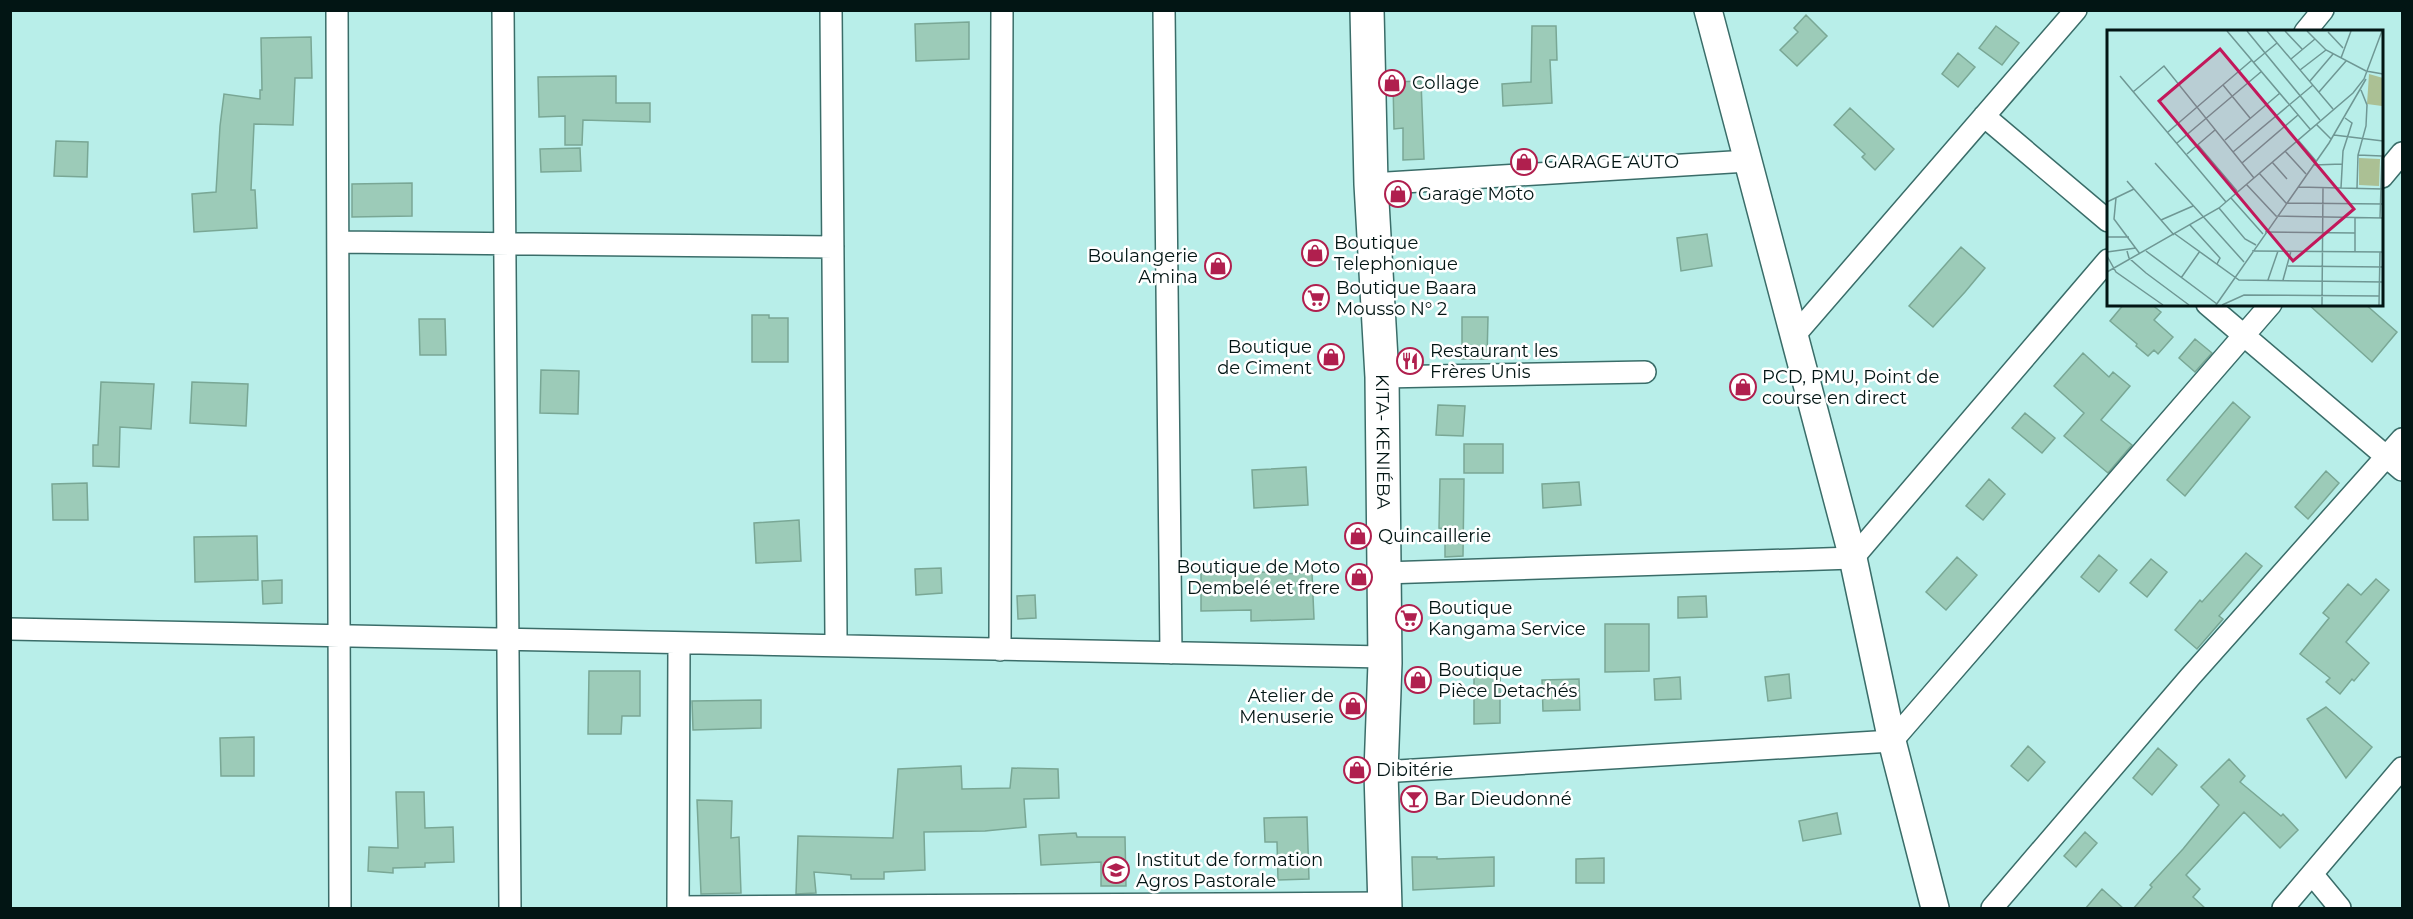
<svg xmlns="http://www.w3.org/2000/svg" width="2413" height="919" viewBox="0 0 2413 919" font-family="Montserrat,sans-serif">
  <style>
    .building { fill: #9ccbb8; stroke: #79a795; stroke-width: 1.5 }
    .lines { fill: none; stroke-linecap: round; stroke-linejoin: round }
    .minor-casing { stroke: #3a6d69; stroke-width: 24 }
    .tertiary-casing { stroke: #3a6d69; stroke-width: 30 }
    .primary-casing { stroke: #3a6d69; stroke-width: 36 }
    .minor { stroke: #fff; stroke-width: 21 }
    .tertiary { stroke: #fff; stroke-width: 27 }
    .primary { stroke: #fff; stroke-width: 33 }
    .labels { text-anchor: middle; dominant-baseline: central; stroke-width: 5; stroke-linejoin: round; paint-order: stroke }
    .poi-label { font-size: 18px; fill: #021514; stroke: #fff; text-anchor: start }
    .street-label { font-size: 18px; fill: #021514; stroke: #fff }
    .inset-road { fill: none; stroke: #6f9794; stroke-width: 1.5 }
    .view { fill: #c2185b; fill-opacity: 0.15; stroke: #c2185b; stroke-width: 3 }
    .inset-edge { fill: none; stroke: #021514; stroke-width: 3 }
  </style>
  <rect width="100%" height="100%" fill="#b8eee9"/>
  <!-- building -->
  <path class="building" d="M 1806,15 L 1827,36 L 1797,66 L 1780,50 L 1798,32 L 1794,28 Z
    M 969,22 L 969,59 L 916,61 L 915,24 Z
    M 1532,26 L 1556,26 L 1557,60 L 1550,60 L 1552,103 L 1503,106 L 1502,84 L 1531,82 Z
    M 1996,26 L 2019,43 L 2002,65 L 1979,48 Z
    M 311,37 L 312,78 L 295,78 L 293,125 L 254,124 L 251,190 L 255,190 L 257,228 L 194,232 L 192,194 L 216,192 L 220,126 L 224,94 L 260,99 L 260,90 L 262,90 L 261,38 Z
    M 1958,53 L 1975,67 L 1958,87 L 1942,74 Z
    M 616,76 L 616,103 L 650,103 L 650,122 L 583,120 L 582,145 L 565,145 L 565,116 L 539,117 L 538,77 Z
    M 1421,81 L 1424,159 L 1403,160 L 1403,128 L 1394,129 L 1393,82 Z
    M 1850,108 L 1894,149 L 1875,170 L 1862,157 L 1865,154 L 1834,125 Z
    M 56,141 L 88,142 L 87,177 L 54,176 Z
    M 580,148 L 581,171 L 541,172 L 540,149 Z
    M 412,183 L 412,216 L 352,217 L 352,184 Z
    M 1707,234 L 1712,266 L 1681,271 L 1677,238 Z
    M 1961,247 L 1985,268 L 1965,292 L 1933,327 L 1909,306 Z
    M 2124,304 L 2151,304 L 2161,312 L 2154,320 L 2173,337 L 2158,354 L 2154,350 L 2148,356 L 2136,346 L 2137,344 L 2110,321 Z
    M 2308,304 L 2365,304 L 2397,332 L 2372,362 Z
    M 752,315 L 769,315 L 769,318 L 788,318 L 788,362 L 752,362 Z
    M 1462,317 L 1488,317 L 1487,359 L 1462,359 Z
    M 419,319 L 445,319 L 446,355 L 420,355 Z
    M 2195,339 L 2212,353 L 2195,372 L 2179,358 Z
    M 2083,353 L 2109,377 L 2113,372 L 2130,386 L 2101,420 L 2132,445 L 2108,473 L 2064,436 L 2084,413 L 2054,386 Z
    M 541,370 L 579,371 L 578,414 L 540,413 Z
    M 101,382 L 154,384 L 151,429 L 120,427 L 119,467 L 93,466 L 93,445 L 98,445 Z
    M 192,382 L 248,384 L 246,426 L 190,423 Z
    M 2233,402 L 2250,417 L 2185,496 L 2167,480 Z
    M 1438,405 L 1465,406 L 1463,436 L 1436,435 Z
    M 2025,413 L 2055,438 L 2042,453 L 2012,428 Z
    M 1464,444 L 1503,444 L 1503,473 L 1464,473 Z
    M 1306,467 L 1308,505 L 1254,508 L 1252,470 Z
    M 2326,471 L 2339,483 L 2308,519 L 2295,507 Z
    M 1440,479 L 1464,479 L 1463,556 L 1445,557 L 1445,529 L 1439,528 Z
    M 1989,479 L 2005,494 L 1983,520 L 1966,506 Z
    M 1579,482 L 1581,505 L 1543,508 L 1542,484 Z
    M 87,483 L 88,520 L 53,520 L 52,484 Z
    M 799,520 L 801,561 L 756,563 L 754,523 Z
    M 257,536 L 258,580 L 195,582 L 194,537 Z
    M 2246,553 L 2262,566 L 2219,616 L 2223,619 L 2197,649 L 2175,630 L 2200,600 L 2202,602 Z
    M 2099,555 L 2117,570 L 2099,592 L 2081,577 Z
    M 1957,557 L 1977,575 L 1946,610 L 1926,592 Z
    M 2151,559 L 2167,572 L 2147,597 L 2130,583 Z
    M 941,568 L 942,593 L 916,595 L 915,569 Z
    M 1274,572 L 1274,574 L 1312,573 L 1314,619 L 1251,621 L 1251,610 L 1201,611 L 1201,573 Z
    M 2376,579 L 2389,590 L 2346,642 L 2369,663 L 2354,681 L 2352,679 L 2340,694 L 2326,682 L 2330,678 L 2300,654 L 2329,618 L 2323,613 L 2348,584 L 2361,595 Z
    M 282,580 L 282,603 L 263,604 L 262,581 Z
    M 1035,595 L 1036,618 L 1018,619 L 1017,596 Z
    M 1706,596 L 1707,617 L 1678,618 L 1678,597 Z
    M 1605,624 L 1649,624 L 1649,671 L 1605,672 Z
    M 589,671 L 640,671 L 640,716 L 622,716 L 621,734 L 588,734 Z
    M 1789,674 L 1791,698 L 1768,701 L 1765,677 Z
    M 1474,676 L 1500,676 L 1500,723 L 1474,724 Z
    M 1680,677 L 1681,699 L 1655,700 L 1654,679 Z
    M 1579,679 L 1580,710 L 1543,711 L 1542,680 Z
    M 761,700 L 761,728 L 693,730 L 692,701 Z
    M 2326,707 L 2372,747 L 2346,778 L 2307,719 Z
    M 254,737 L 254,776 L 221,776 L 220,738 Z
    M 2028,746 L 2045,762 L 2028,781 L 2011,766 Z
    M 2158,748 L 2177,765 L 2152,795 L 2133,778 Z
    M 2229,759 L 2245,776 L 2240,782 L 2281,816 L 2283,814 L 2298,830 L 2280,848 L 2244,812 L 2186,875 L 2200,889 L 2193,897 L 2206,909 L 2133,909 L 2152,887 L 2150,885 L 2183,849 L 2219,805 L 2201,787 Z
    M 961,766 L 962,789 L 1010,788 L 1012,768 L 1058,769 L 1059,798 L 1024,799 L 1026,827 L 985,831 L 924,832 L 925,870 L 884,872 L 884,879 L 851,879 L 851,875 L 814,872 L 816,893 L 796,894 L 798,836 L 893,838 L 898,769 Z
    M 396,792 L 424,792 L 425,828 L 453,827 L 454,862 L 425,863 L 425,867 L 393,868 L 393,873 L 368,871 L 369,847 L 398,848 Z
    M 697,800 L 732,801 L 731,838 L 739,837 L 741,893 L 701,894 Z
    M 1837,813 L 1841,834 L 1803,841 L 1799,821 Z
    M 1307,817 L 1309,879 L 1278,880 L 1277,842 L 1265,842 L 1264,818 Z
    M 2085,832 L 2097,843 L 2076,867 L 2064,856 Z
    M 1076,833 L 1077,837 L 1125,837 L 1126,886 L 1101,886 L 1101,862 L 1041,865 L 1039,835 Z
    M 1412,857 L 1437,857 L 1437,859 L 1494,857 L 1494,886 L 1413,890 Z
    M 1604,858 L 1604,883 L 1576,883 L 1576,859 Z
    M 2102,889 L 2124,909 L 2085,909 Z"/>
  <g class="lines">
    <defs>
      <path id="minor" d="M 337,10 L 340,908
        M 503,10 L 510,908
        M 831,10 L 836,636
        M 1164,10 L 1171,653
        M 2305,32 L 2323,10
        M 1984,116 L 2108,221
        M 2382,177 L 2402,153
        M 1371,184 L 1748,161
        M 338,242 L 833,247
        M 2207,304 L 2402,470
        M 1794,336 L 2076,10
        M 1382,377 L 1645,372
        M 1383,573 L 1853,558 L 2108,260
        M 10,629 L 1384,657
        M 1000,650 L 1002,10
        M 1381,772 L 1892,741 L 2271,304
        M 2312,874 L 2340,908
        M 678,907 L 1385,903
        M 678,908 L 679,644
        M 1992,908 L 2190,677 L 2402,439
        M 2283,908 L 2402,768"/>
      <path id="tertiary" d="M 1708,10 L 1853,558 L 1892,741 L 1935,908"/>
      <g id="primary">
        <path id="s1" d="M 1367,10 L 1371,184 L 1382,377 L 1385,663 L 1381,772 L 1385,908"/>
      </g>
    </defs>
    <!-- minor casing -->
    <use href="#minor" class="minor-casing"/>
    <!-- tertiary casing -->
    <use href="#tertiary" class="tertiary-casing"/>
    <!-- primary casing -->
    <use href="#primary" class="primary-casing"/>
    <!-- minor -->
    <use href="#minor" class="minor"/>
    <!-- tertiary -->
    <use href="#tertiary" class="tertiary"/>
    <!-- primary -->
    <use href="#primary" class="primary"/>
  </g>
  <!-- icons -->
  <defs>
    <symbol id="shop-ring" viewBox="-11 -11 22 22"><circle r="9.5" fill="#fff" stroke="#b01f4e" stroke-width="1.5"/><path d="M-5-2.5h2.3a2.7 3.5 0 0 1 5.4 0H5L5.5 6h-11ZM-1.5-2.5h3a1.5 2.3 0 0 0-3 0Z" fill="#b01f4e"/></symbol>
    <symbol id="supermarket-ring" viewBox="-11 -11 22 22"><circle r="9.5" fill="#fff" stroke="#b01f4e" stroke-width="1.5"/><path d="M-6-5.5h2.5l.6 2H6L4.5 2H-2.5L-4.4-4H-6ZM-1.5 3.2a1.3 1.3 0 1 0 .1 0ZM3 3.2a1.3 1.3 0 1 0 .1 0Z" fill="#b01f4e"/></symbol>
    <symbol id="restaurant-ring" viewBox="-11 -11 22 22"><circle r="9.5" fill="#fff" stroke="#b01f4e" stroke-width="1.5"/><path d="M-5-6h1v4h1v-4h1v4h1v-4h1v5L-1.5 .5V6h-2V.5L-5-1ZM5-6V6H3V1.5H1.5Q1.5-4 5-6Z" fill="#b01f4e"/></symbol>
    <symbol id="bar-ring" viewBox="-11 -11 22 22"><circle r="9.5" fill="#fff" stroke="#b01f4e" stroke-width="1.5"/><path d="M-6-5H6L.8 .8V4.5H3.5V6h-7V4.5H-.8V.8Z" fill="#b01f4e"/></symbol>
    <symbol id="university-ring" viewBox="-11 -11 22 22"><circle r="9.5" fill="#fff" stroke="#b01f4e" stroke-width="1.5"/><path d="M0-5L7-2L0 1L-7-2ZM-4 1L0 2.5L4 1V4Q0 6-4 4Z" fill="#b01f4e"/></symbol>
  </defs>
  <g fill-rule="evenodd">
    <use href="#shop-ring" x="1377" y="68" width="30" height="30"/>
    <use href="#shop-ring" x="1509" y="147" width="30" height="30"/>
    <use href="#shop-ring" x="1383" y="179" width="30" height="30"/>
    <use href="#shop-ring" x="1300" y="238" width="30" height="30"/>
    <use href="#shop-ring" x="1203" y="251" width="30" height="30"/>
    <use href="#supermarket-ring" x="1301" y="283" width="30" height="30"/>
    <use href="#shop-ring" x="1316" y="342" width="30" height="30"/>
    <use href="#restaurant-ring" x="1395" y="346" width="30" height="30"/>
    <use href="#shop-ring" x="1728" y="372" width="30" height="30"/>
    <use href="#shop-ring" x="1343" y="521" width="30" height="30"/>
    <use href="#shop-ring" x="1344" y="562" width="30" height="30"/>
    <use href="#supermarket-ring" x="1394" y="603" width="30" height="30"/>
    <use href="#shop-ring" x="1403" y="665" width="30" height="30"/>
    <use href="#shop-ring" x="1338" y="691" width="30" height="30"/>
    <use href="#shop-ring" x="1342" y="755" width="30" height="30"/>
    <use href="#bar-ring" x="1399" y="784" width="30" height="30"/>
    <use href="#university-ring" x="1101" y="855" width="30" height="30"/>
  </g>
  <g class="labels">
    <!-- poi labels -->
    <g class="poi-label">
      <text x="1412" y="83">Collage</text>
      <text x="1544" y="162">GARAGE AUTO</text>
      <text x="1418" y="194">Garage Moto</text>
      <text x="1334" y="243">Boutique<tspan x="1334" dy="21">Telephonique</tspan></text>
      <text x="1198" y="256" text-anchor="end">Boulangerie<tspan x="1198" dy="21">Amina</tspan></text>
      <text x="1336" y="288">Boutique Baara<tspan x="1336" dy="21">Mousso N° 2</tspan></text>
      <text x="1312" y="347" text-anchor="end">Boutique<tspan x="1312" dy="21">de Ciment</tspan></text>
      <text x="1430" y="351">Restaurant les<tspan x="1430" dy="21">Frères Unis</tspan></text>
      <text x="1762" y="377">PCD, PMU, Point de<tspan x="1762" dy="21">course en direct</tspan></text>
      <text x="1378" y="536">Quincaillerie</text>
      <text x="1340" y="567" text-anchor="end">Boutique de Moto<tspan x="1340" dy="21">Dembelé et frere</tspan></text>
      <text x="1428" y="608">Boutique<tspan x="1428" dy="21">Kangama Service</tspan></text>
      <text x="1438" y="670">Boutique<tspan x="1438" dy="21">Pièce Detachés</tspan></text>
      <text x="1334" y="696" text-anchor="end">Atelier de<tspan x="1334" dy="21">Menuserie</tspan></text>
      <text x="1376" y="770">Dibitérie</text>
      <text x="1434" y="799">Bar Dieudonné</text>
      <text x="1136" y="860">Institut de formation<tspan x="1136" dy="21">Agros Pastorale</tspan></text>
    </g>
    <!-- street labels -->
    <g class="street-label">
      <text stroke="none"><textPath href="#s1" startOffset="432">KITA- KENIÉBA</textPath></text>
    </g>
  </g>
  <!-- overview -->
  <g transform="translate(2107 30)">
    <rect width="276" height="276" fill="#b8eee9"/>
    <path d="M 262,44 L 276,48 L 275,76 L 260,74 ZM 252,128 L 273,129 L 272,156 L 252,155 Z" fill="#abc094"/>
    <path class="inset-road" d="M 120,1 L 203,99M 140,1 L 213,90M 160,1 L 226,79M 178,1 L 195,19M 200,1 L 219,20 L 259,41 L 276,44M 221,2 L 236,18M 234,28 L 244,1M 184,29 L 208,9M 147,32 L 170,13M 193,40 L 219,20M 13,46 L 119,172M 203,51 L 226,24M 116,55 L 143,88M 26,62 L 57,36 L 147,148M 212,62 L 239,31M 209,94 L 224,109M 61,102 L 145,30M 227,105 L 276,111M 118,110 L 173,63M 191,110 L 209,131M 70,113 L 155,41M 91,115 L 130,161M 178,121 L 199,144M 126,122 L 206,55M 80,124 L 108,100M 251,125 L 275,126M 165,132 L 180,149M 48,133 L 137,232M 135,133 L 191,85M 207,135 L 235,134M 152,143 L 179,173 L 276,174M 20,151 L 67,205M 139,154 L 169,186 L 276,188M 191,157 L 276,159M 234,158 L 236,121 L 245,93 L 238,88M 250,158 L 251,125 L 259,96 L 260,75 L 254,60M 9,168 L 7,189 L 33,224M 124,168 L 156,204M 0,172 L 27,159M 112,178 L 138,209 L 149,215M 248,187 L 248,222M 273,188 L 275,126M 54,190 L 86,176M 83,195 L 113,228 L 110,234M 158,202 L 248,203M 68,204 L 132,250 L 276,252M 0,207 L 22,207M 20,221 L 22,228 L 39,243 L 82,275M 39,221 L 110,274M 145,221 L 276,222M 0,222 L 29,218M 0,226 L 9,242 L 56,275M 181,236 L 276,237M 0,242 L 112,178 L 246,63 L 257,49 L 275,1M 74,248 L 93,221M 161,250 L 171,221M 176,250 L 184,221M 109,275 L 222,113 L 259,49M 115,275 L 137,265 L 272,266M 215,275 L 216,157M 272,275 L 273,222"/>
    <path class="view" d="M 113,19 L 247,179 L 186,231 L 52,71 Z"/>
    <rect width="276" height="276" class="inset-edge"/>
  </g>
  <!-- border -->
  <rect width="2413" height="919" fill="none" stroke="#021514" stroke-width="24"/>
</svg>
